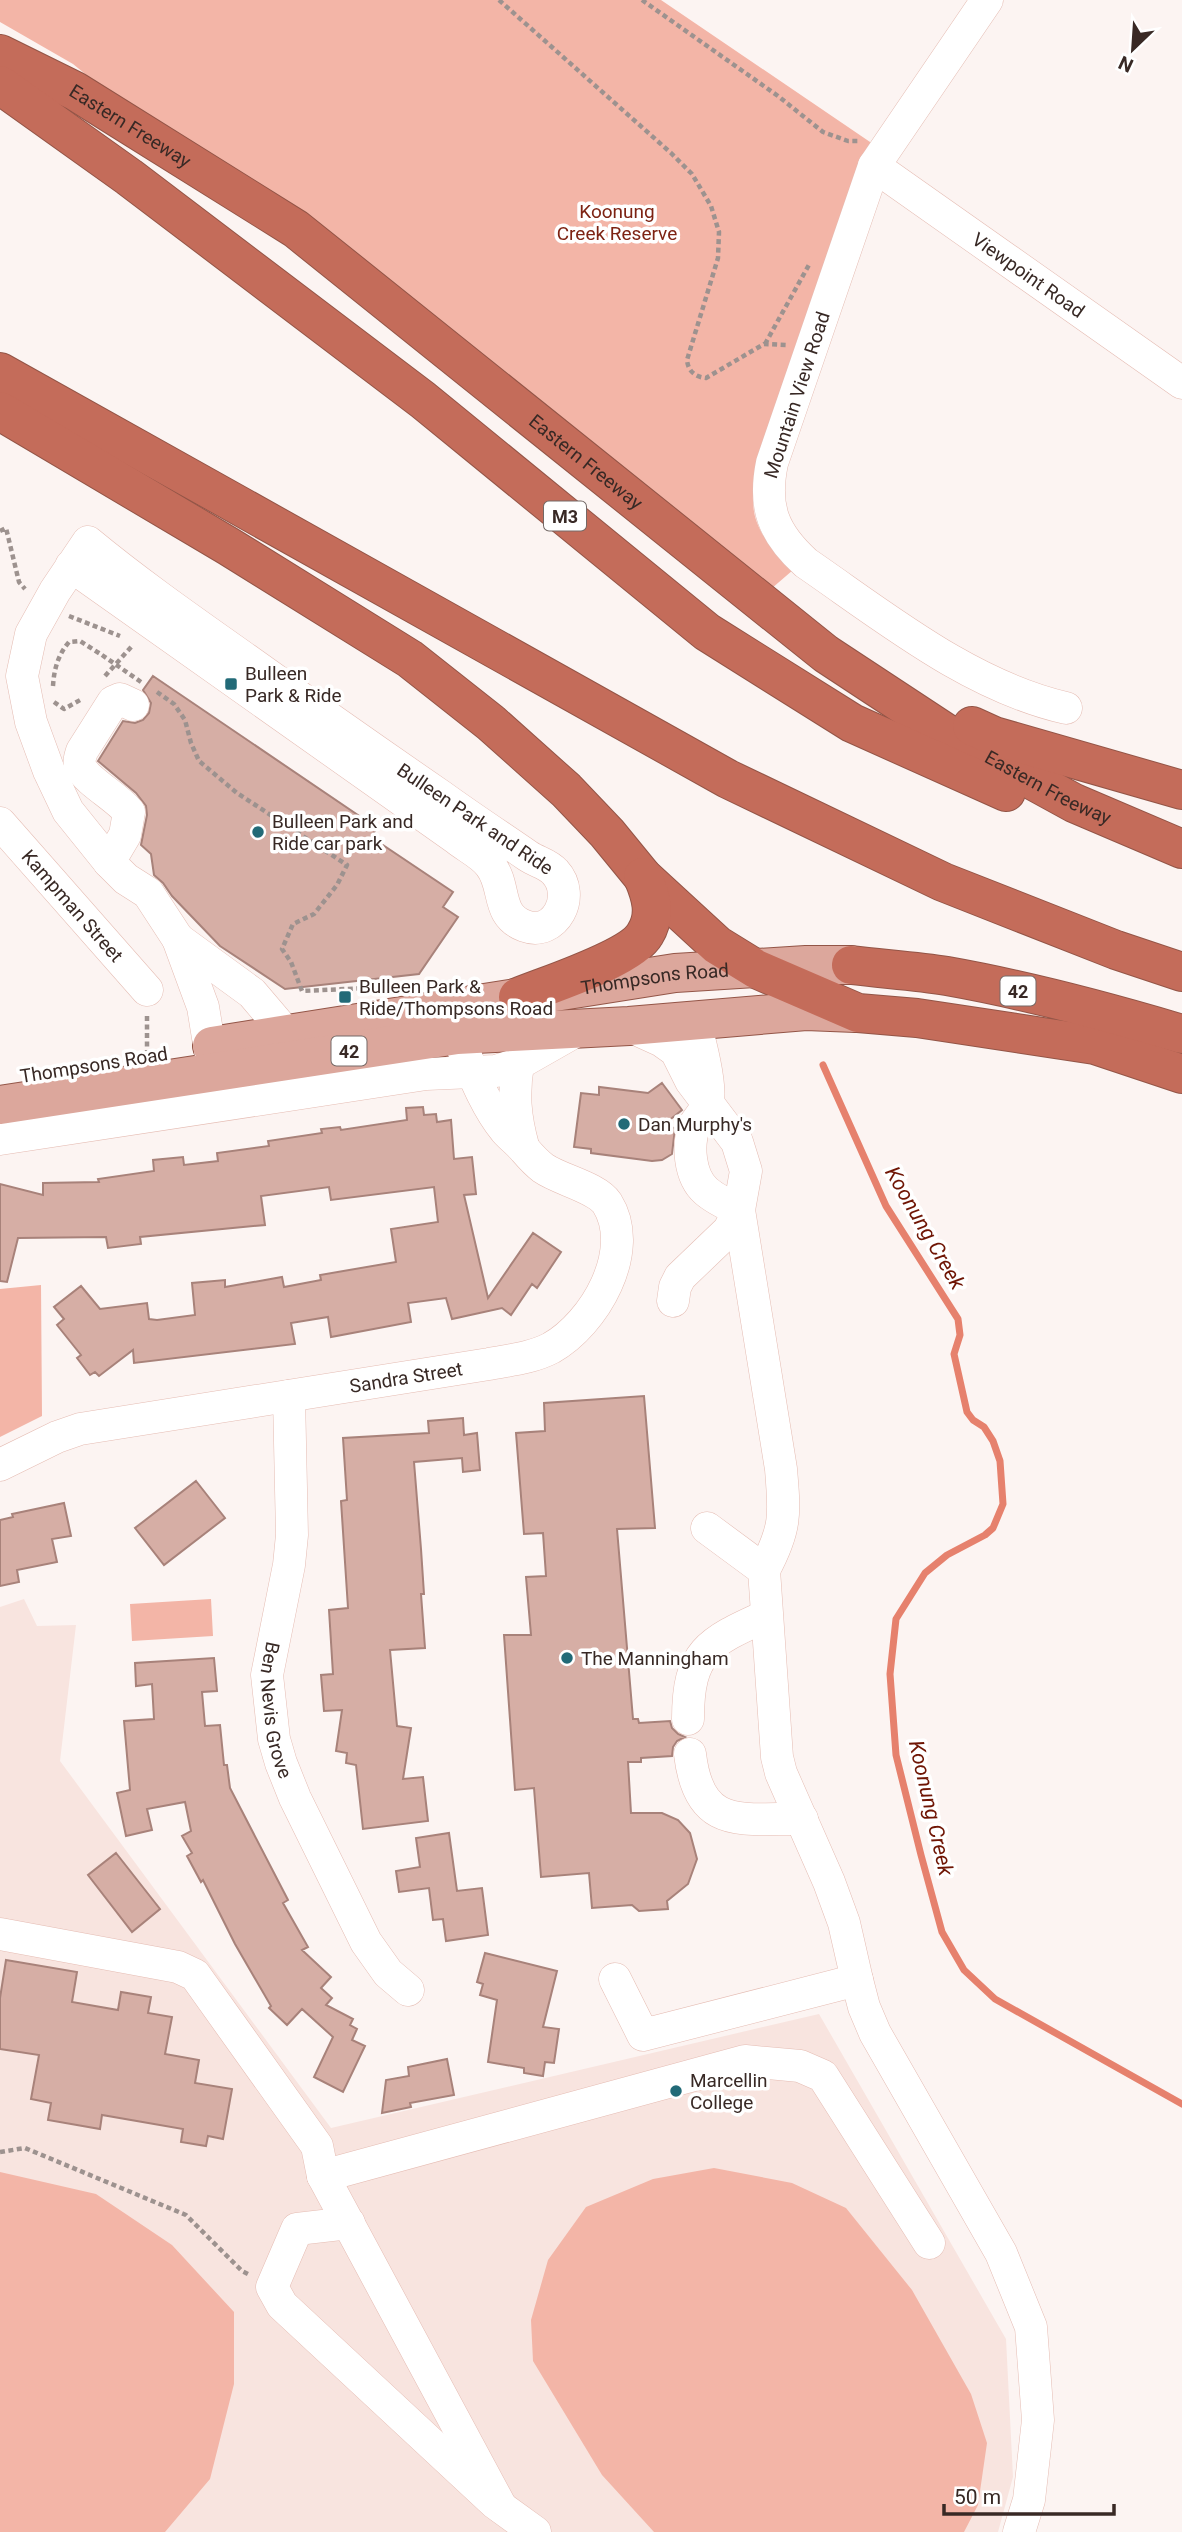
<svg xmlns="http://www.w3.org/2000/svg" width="1182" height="2532" viewBox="0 0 1182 2532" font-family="Roboto,sans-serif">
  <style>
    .built { fill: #f8e4df }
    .green { fill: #f3b5a7 }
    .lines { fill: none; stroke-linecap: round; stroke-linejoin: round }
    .stream { stroke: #e6816d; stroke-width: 7 }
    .building { fill: #d6aea5; stroke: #a8827a; stroke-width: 2 }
    .minor-casing { stroke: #e5bcb3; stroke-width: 33 }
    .major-casing { stroke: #935547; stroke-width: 40 }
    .highway-casing { stroke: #935547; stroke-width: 40 }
    .path { stroke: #9d928f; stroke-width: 4.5; stroke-dasharray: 5 3.5; stroke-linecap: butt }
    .minor { stroke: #fff; stroke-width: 32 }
    .major { stroke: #dca79c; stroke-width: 38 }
    .highway { stroke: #c46c5a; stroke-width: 38 }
    .path-bridge { stroke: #9d928f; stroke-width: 4.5; stroke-dasharray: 5 3.5; stroke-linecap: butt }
    .poi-dot { fill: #226a77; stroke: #fff; stroke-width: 2.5 }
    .labels { text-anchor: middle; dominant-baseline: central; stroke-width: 7; stroke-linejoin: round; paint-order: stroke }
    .shield { fill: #fff; stroke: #746966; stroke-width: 2 }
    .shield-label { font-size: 18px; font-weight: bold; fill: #382925 }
    .street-label { font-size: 19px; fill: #382925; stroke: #fff }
    .park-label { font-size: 19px; fill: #7d2313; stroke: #fff }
    .poi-label { font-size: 19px; fill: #382925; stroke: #fff; text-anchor: start }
    .water-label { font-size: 21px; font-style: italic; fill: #6f1504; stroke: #fff }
  </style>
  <rect width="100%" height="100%" fill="#fcf4f2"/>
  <!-- built -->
  <path class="built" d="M 24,1599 L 37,1626 L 76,1625 L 60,1761 L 331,2128 L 819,2014 L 1006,2339 L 1013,2477 L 998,2532 L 0,2532 L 0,1607 Z"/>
  <!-- green -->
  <path class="green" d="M 0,0 L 661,0 L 873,144 L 757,466 C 746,517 757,534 793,570 L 757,601 L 343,283 L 73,64 L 0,22 Z
    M 41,1285 L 42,1416 L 0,1437 L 0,1289 Z
    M 211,1599 L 213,1636 L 132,1641 L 130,1604 Z
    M 714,2168 L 792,2183 L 846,2208 L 912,2290 L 971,2394 L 987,2443 L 978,2505 L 964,2532 L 654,2532 L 602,2475 L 533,2361 L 531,2320 L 548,2260 L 586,2207 L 653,2179 Z
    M 0,2172 L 96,2194 L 172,2245 L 234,2312 L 234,2384 L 210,2479 L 165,2532 L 0,2532 Z"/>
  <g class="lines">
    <!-- stream -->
    <path class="stream" d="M 823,1065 L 886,1206 L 958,1319 L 960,1335 L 954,1354 L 967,1412 L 973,1420 L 984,1427 L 993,1441 L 1000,1461 L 1003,1504 L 993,1528 L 985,1535 L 947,1555 L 925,1573 L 896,1619 L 890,1674 L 896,1755 L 921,1855 L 942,1932 L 964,1970 L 995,1999 L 1182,2104"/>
  </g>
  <!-- building -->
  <path class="building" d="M 153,676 L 377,828 L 371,837 L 453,892 L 443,907 L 458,917 L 419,974 L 285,989 L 220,946 L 172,896 L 163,883 L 154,875 L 151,854 L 141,845 L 147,815 L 146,806 L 136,793 L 98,761 L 123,721 L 135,723 L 143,720 L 149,713 L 151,703 L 143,690 Z
    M 662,1083 L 682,1110 L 662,1126 L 675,1128 L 672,1154 L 662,1160 L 652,1161 L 591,1153 L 591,1149 L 574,1147 L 581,1093 L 599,1095 L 599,1087 L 648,1093 Z
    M 423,1107 L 424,1115 L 436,1114 L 437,1122 L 451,1120 L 454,1159 L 472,1157 L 476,1194 L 464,1195 L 488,1298 L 533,1233 L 561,1252 L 537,1288 L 532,1284 L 511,1315 L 502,1308 L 452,1319 L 446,1298 L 408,1303 L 411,1322 L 331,1337 L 328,1317 L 291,1323 L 295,1344 L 134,1363 L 133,1350 L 99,1376 L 95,1372 L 90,1375 L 77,1358 L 81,1355 L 57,1325 L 64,1319 L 54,1307 L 81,1286 L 100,1309 L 147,1303 L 149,1319 L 157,1320 L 195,1315 L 192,1283 L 225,1280 L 225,1287 L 282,1277 L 284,1287 L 321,1280 L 320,1275 L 396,1262 L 391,1229 L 438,1222 L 434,1187 L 331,1200 L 329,1187 L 261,1196 L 265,1225 L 140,1237 L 141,1244 L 108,1248 L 106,1237 L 18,1238 L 7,1282 L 0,1281 L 0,1184 L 43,1195 L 43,1183 L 99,1182 L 98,1179 L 154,1171 L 153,1160 L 183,1157 L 184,1165 L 218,1161 L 217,1153 L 269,1146 L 268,1141 L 322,1133 L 321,1129 L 340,1127 L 341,1130 L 407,1120 L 406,1108 Z
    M 644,1396 L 655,1528 L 617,1529 L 633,1719 L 638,1719 L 639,1723 L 670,1721 L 672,1728 L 678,1734 L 685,1737 L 677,1741 L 673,1747 L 672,1756 L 641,1758 L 641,1762 L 628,1762 L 631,1813 L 662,1813 L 678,1820 L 690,1833 L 697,1859 L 688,1884 L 667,1901 L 668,1909 L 639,1911 L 632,1905 L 592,1908 L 589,1873 L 541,1877 L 534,1788 L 515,1790 L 504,1635 L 531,1635 L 526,1577 L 546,1576 L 543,1533 L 524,1534 L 516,1433 L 545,1431 L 544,1403 Z
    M 463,1418 L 464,1435 L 477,1433 L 480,1470 L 463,1472 L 462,1458 L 414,1462 L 421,1549 L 424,1594 L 421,1594 L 425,1648 L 390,1650 L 397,1726 L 411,1728 L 403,1779 L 423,1777 L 428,1821 L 363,1829 L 356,1765 L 346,1763 L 347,1753 L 336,1751 L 342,1710 L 324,1711 L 321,1675 L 333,1674 L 329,1610 L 348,1608 L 341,1501 L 347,1500 L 343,1438 L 429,1433 L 428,1421 Z
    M 196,1481 L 225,1518 L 164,1565 L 135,1528 Z
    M 64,1503 L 71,1536 L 52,1539 L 57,1562 L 17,1570 L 19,1582 L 0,1586 L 0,1520 L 13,1517 L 12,1514 Z
    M 214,1658 L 217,1691 L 202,1692 L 205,1726 L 220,1725 L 224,1765 L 227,1765 L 230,1788 L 288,1900 L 283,1903 L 308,1947 L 302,1950 L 331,1977 L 321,1988 L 332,1998 L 326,2005 L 353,2019 L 350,2025 L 357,2029 L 352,2040 L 365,2046 L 343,2092 L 314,2077 L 333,2037 L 302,2009 L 287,2025 L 269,2008 L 271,2006 L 235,1944 L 203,1880 L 201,1882 L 187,1856 L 192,1853 L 182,1836 L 191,1831 L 185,1802 L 147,1809 L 152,1830 L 126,1836 L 117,1793 L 130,1790 L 124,1721 L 154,1719 L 152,1684 L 136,1686 L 135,1663 Z
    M 449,1833 L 457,1891 L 482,1888 L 488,1935 L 446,1941 L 443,1919 L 433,1920 L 429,1888 L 399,1892 L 396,1871 L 420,1867 L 416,1838 Z
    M 116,1853 L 160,1909 L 132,1932 L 88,1875 Z
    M 485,1953 L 557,1971 L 543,2027 L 559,2029 L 554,2063 L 545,2062 L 543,2076 L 524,2073 L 524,2068 L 488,2062 L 497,2000 L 480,1995 L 483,1984 L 477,1982 Z
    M 6,1960 L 77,1972 L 72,2002 L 118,2010 L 121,1992 L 151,1997 L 148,2013 L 172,2017 L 165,2054 L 199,2060 L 195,2083 L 232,2089 L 223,2139 L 208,2136 L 206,2146 L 181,2142 L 183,2129 L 102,2115 L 100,2129 L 48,2120 L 51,2103 L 31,2099 L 39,2055 L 0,2049 L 0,1998 Z
    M 447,2059 L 454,2095 L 410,2103 L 411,2107 L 382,2113 L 386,2080 L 409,2076 L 408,2067 Z"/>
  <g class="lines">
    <defs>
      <g id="minor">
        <path d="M 987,0 L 874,166 L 772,463 C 763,507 773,533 806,563 C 886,618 970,686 1066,708"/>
        <path id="s1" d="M 874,166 L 1182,383"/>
        <path d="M 71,566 L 457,839 C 467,847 483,855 490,865 C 507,886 495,915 525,926 C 555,937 577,896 555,872 C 548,864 537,862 528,856 C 499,836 470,817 441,796 C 377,752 313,707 250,662 C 195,623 140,585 88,542 L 55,591 L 31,634 L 22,676 L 31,722 L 49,771 L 68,811 L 109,862 L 126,879 L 148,893 L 178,939 L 203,1007 L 213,1068"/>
        <path id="s2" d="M 0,823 L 147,990"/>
        <path d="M 109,862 L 125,835 L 129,812 C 117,797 88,782 81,768 C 78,762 80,757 82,751 L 113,702 L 120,699 L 133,705"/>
        <path d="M 178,939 L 252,993 L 286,1033"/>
        <path d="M 694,1019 C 699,1038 711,1082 708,1100 C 708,1109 699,1117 695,1124 C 687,1144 689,1176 706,1191 C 715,1199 728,1205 739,1210 L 781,1469 C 785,1515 786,1529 764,1570"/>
        <path d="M 629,1026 L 662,1041 L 676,1051 L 691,1081 L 737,1142 L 746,1171 L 739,1210 L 729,1230 L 680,1277 L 675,1287 L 673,1301"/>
        <path d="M 518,1064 C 513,1094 515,1117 523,1146"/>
        <path d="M 0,1139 L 426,1074 L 496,1071 L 518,1064 L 583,1027"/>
        <path id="s3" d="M 289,1396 L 292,1535 L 289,1565 L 267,1675 L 274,1739 L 281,1763 L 295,1798 L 366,1942 L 388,1973 L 408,1990"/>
        <path id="s4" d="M 0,1465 L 57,1437 L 80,1429 L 489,1364 C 510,1360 532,1358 551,1348 C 594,1324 637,1251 607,1203 C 596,1187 560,1180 543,1168 C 535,1162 530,1156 524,1149 C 518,1142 511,1137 505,1130 C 483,1103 471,1067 457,1035"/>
        <path d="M 688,1719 C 688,1652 708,1642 766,1616"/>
        <path d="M 690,1754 C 699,1831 741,1818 802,1819"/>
        <path d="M 0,1934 L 178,1967 L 195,1975 L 317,2146 L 323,2176 L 501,2507"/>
        <path d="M 615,1979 L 643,2035 L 857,1980 L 844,1923 L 829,1882 L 781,1773 L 777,1757 L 764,1570 L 707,1528"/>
        <path d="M 857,1980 L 864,2007 L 875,2033 L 1001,2253 L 1031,2327 L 1038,2420 L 1029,2500 L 1019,2532"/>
        <path d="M 323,2176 L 745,2061 L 800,2066 L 823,2076 L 929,2243"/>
        <path d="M 349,2223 L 297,2229 L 272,2287 L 282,2305 L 495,2503 L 535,2532"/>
      </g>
      <g id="major">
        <path id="s5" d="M 212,1046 L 675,973 L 806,965 L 851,965"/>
        <path d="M 0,1105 L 457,1035 L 629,1026 L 806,1011 L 856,1013"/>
      </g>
      <g id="highway">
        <path id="s6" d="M 0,54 L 75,91 L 296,229 L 826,654 L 946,733 L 1074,803 L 1182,849"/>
        <path d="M 0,85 L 129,177 L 423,400 L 707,632 L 852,723 L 1006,792"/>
        <path d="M 0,372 L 728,779 L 943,882 L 1116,950 L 1182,972"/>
        <path d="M 0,411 L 228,546 L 410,659 L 491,723 L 566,790 L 607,833 L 643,877 L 717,945 L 756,969 L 858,1013 L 917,1018 L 1095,1045 L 1182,1074"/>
        <path d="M 972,726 L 994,736 L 1182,790"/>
        <path d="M 851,965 C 883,969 916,971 947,976 C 1026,990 1105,1011 1182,1034"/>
        <path d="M 518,997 C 547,985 631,959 645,934 C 657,915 651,896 643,877"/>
      </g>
    </defs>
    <!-- minor casing -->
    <use href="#minor" class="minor-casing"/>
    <!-- major casing -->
    <use href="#major" class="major-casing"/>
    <!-- highway casing -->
    <use href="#highway" class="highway-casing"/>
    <!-- path -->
    <path class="path" d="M 499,0 L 671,153 L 692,174 L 711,206 L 719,232 L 718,258 L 687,360 C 688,371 695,377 706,378 L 764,344 L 787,345
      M 642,0 L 778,96 L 823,132 L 848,141 L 859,141
      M 765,344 L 810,263
      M 0,531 L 6,528 L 19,582 L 25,589
      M 69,616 L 120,636
      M 105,676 L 133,645
      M 53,686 C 54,669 58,655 69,642 L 80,641 L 102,655
      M 157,692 L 174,704 L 185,720 L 191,743 L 199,761 L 237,793 L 347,865 L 337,885 L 314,914 L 293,924 L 282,949 L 291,962 L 302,991 L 369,988
      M 54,702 L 64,709 L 82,699
      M 147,1016 L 147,1052
      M 0,2152 L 25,2148 L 186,2215 L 242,2271 L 250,2275"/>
    <!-- minor -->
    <use href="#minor" class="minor"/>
    <!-- major -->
    <use href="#major" class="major"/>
    <!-- highway -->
    <use href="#highway" class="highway"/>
    <!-- path-bridge -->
    <path class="path-bridge" d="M 102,655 L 141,682"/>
  </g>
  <!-- markers -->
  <g class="poi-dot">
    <rect x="224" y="677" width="14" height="14" rx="3.5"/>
    <circle cx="258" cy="832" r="7"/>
    <rect x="338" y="990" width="14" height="14" rx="3.5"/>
    <circle cx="624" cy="1124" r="7"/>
    <circle cx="567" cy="1658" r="7"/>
    <circle cx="676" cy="2091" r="7"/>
  </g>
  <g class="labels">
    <!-- shield labels -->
    <g class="shield">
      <rect x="544" y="501.5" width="42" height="29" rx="5"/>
      <rect x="1000.5" y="976.5" width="35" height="29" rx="5"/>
      <rect x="331.5" y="1036.5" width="35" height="29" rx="5"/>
    </g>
    <g class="shield-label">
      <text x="565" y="516">M3</text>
      <text x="1018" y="991">42</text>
      <text x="349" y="1051">42</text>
    </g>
    <!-- street labels -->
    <g class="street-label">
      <text stroke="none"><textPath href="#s6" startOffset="149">Eastern Freeway</textPath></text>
      <text stroke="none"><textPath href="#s1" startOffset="189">Viewpoint Road</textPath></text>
      <text transform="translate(797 395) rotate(-72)">Mountain View Road</text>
      <text stroke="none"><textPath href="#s6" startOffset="716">Eastern Freeway</textPath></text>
      <text stroke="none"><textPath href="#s6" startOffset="1283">Eastern Freeway</textPath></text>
      <text transform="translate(475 819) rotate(34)">Bulleen Park and Ride</text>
      <text stroke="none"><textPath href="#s2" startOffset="110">Kampman Street</textPath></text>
      <text stroke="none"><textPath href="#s5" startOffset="448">Thompsons Road</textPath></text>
      <text transform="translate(94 1065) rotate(-9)">Thompsons Road</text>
      <text stroke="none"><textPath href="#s4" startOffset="418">Sandra Street</textPath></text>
      <text stroke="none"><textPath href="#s3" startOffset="317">Ben Nevis Grove</textPath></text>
    </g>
    <!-- park labels -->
    <g class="park-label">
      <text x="617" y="211">Koonung<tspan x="617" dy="22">Creek Reserve</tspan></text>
    </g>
    <!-- poi labels -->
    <g class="poi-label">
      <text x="245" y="673">Bulleen<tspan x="245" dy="22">Park &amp; Ride</tspan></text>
      <text x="272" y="821">Bulleen Park and<tspan x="272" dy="22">Ride car park</tspan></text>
      <text x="359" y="986">Bulleen Park &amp;<tspan x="359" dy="22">Ride/Thompsons Road</tspan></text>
      <text x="638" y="1124">Dan Murphy's</text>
      <text x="581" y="1658">The Manningham</text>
      <text x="690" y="2080">Marcellin<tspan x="690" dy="22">College</tspan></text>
    </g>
    <!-- water labels -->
    <g class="water-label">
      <text transform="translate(925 1228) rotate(60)">Koonung Creek</text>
      <text transform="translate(931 1808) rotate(77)">Koonung Creek</text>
    </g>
  </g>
  <!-- north arrow -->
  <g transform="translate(1133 49) rotate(205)" stroke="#ffffff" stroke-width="5" paint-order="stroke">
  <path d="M0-5L12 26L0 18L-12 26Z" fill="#382925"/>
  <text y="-10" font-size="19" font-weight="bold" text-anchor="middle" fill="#382925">N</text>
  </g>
  <!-- scale -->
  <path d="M944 2504v10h170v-10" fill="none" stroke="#382925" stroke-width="3.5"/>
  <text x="954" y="2504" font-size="21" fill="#382925" stroke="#ffffff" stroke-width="5" paint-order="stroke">50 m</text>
</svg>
